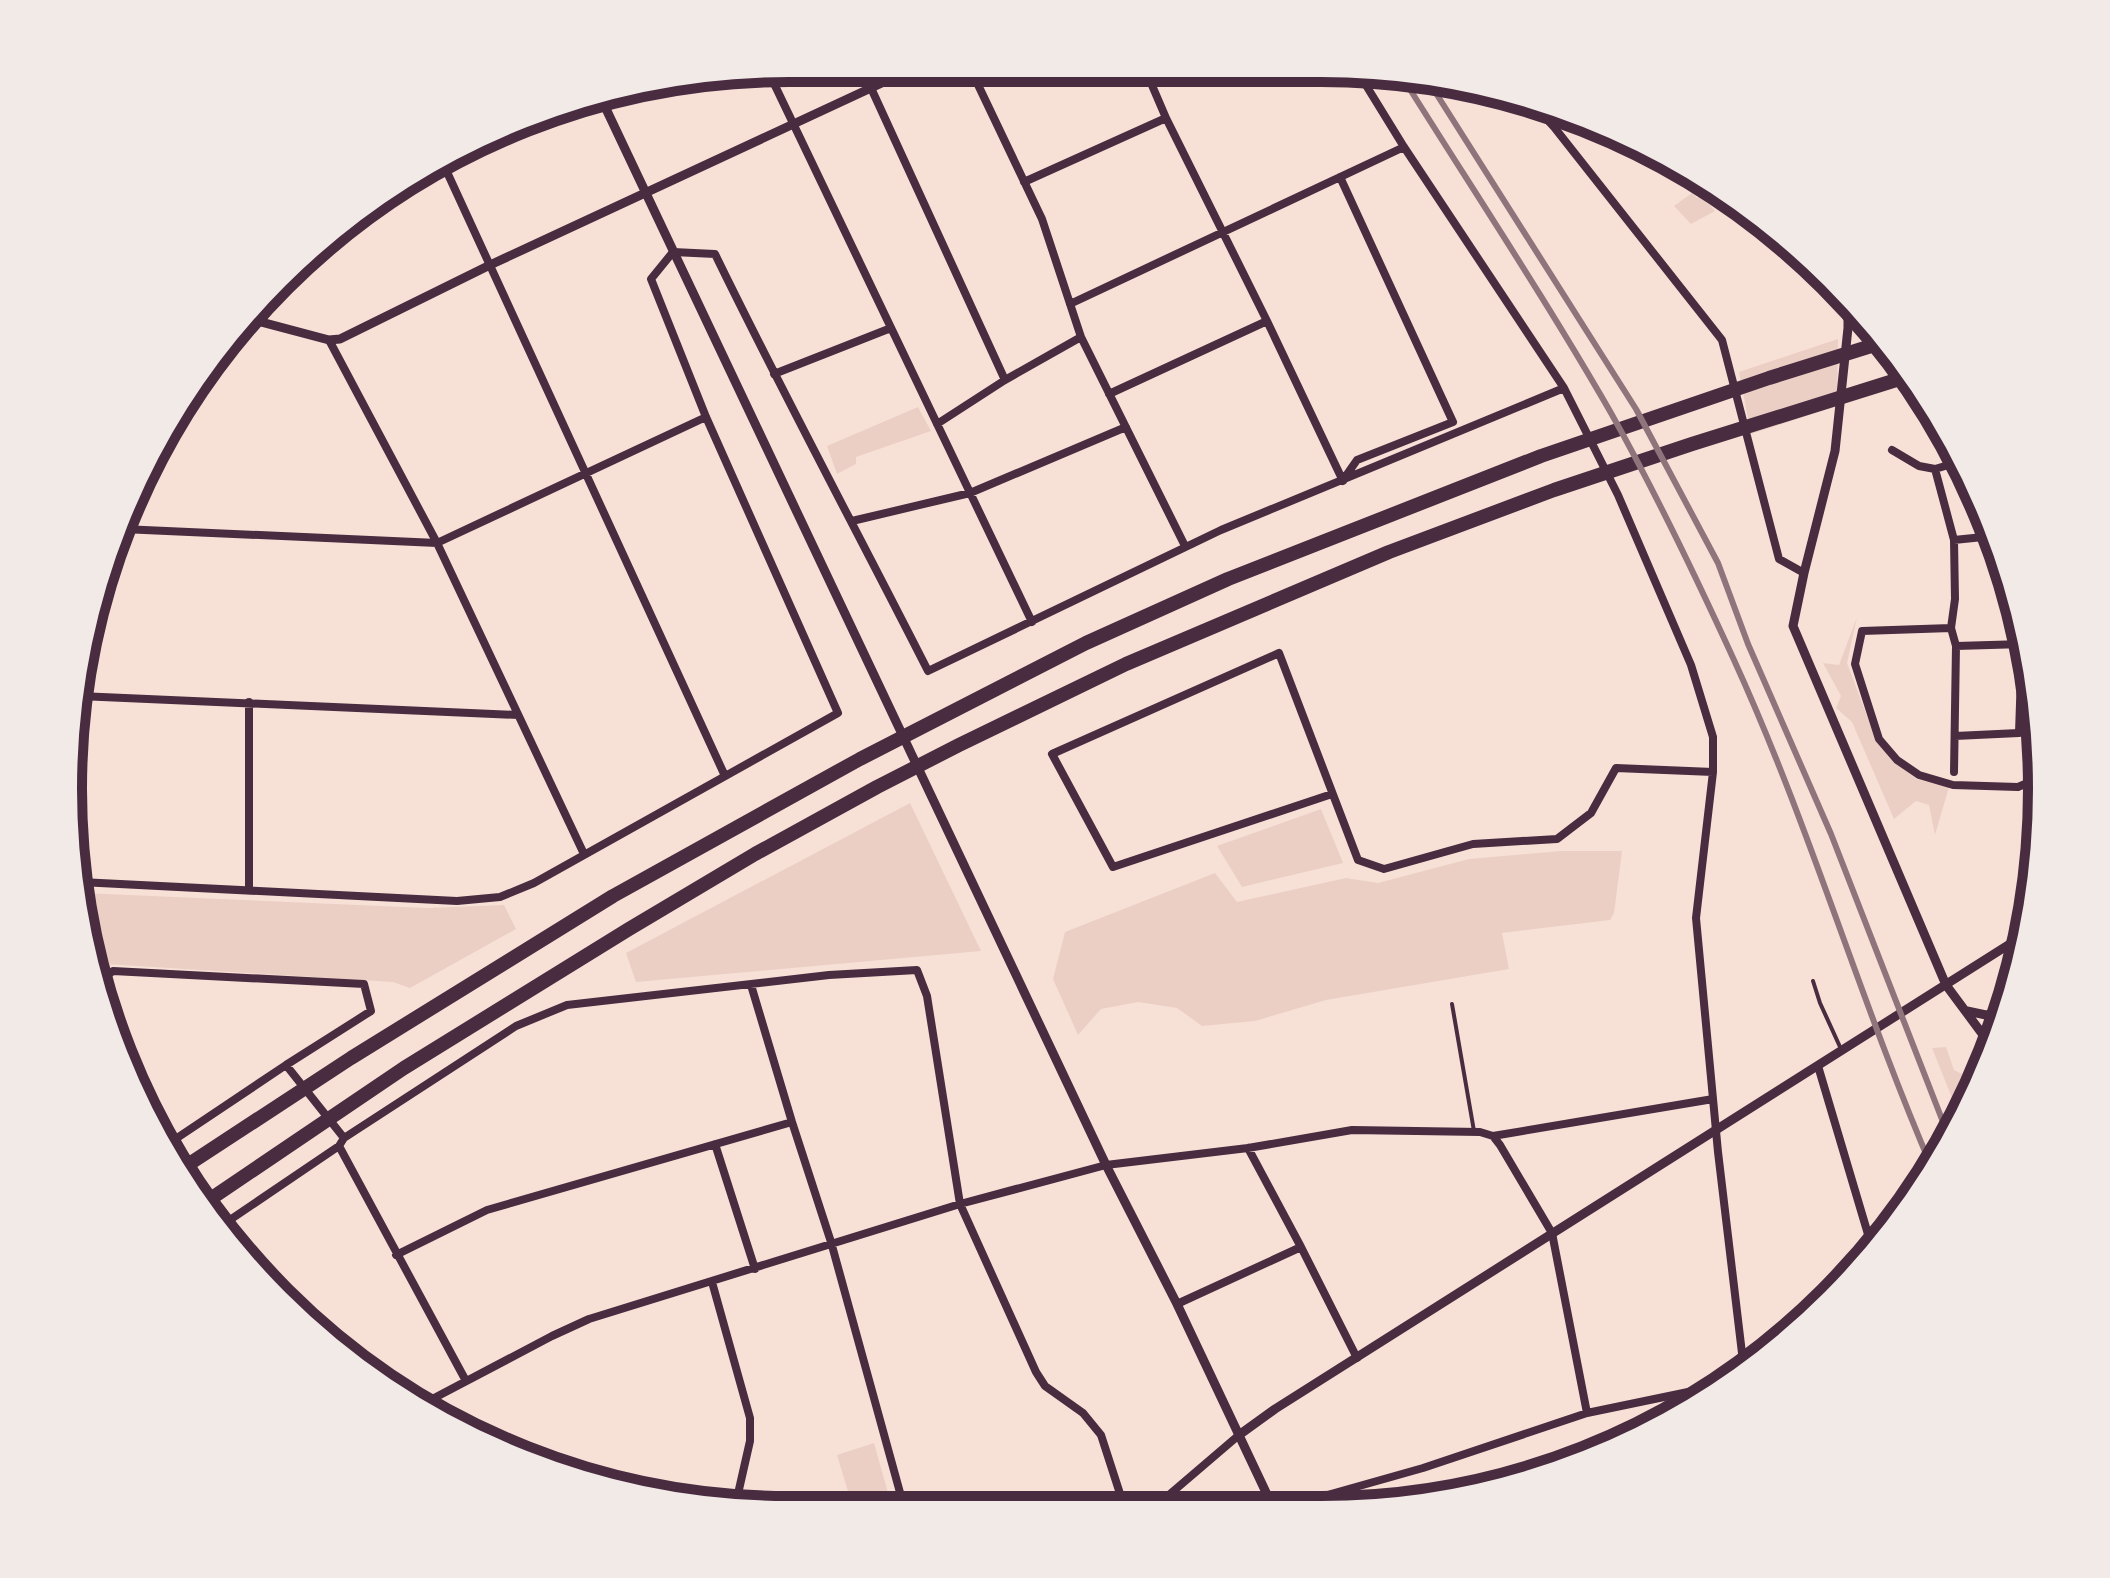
<svg xmlns="http://www.w3.org/2000/svg" width="2110" height="1578" viewBox="0 0 2110 1578" font-family="Rubik,sans-serif">
  <style>
    .green { fill: #ebcfc5 }
    .lines { fill: none; stroke-linecap: round; stroke-linejoin: round }
    .service { stroke: #4a2c40; stroke-width: 4 }
    .minor { stroke: #4a2c40; stroke-width: 8 }
    .tertiary { stroke: #4a2c40; stroke-width: 9 }
    .motorway { stroke: #4a2c40; stroke-width: 14 }
    .rail { stroke: #8f747c; stroke-width: 6 }
    .rim { fill: none; stroke: #4a2c40; stroke-width: 10 }
  </style>
  <rect width="100%" height="100%" fill="#f7e1d7"/>
  <!-- green -->
  <path class="green" d="M 1692,193 L 1697,198 L 1702,196 L 1715,211 L 1691,224 L 1674,206 Z
    M 1838,339 L 1837,406 L 1751,434 L 1739,372 Z
    M 918,407 L 931,431 L 856,457 L 856,464 L 837,474 L 827,446 Z
    M 1857,617 L 1847,663 L 1875,737 L 1891,759 L 1916,779 L 1949,787 L 1935,835 L 1929,805 L 1916,801 L 1894,819 L 1852,722 L 1836,708 L 1841,696 L 1823,663 L 1839,665 Z
    M 910,803 L 981,951 L 636,982 L 626,953 Z
    M 1321,809 L 1343,863 L 1242,887 L 1217,846 Z
    M 1561,851 L 1622,851 L 1614,913 L 1610,920 L 1502,933 L 1509,969 L 1326,1000 L 1255,1021 L 1202,1026 L 1177,1008 L 1138,1002 L 1101,1009 L 1078,1035 L 1053,979 L 1065,932 L 1215,873 L 1237,902 L 1346,878 L 1378,883 L 1469,859 Z
    M 83,893 L 427,908 L 504,905 L 516,929 L 410,988 L 393,982 L 105,964 L 100,967 Z
    M 1946,1047 L 1954,1070 L 1962,1074 L 1979,1069 L 1981,1071 L 1960,1118 L 1932,1048 Z
    M 874,1443 L 890,1500 L 869,1508 L 853,1508 L 837,1455 Z"/>
  <g class="lines">
    <!-- service -->
    <path class="service" d="M 1813,981 L 1820,1003 L 1841,1049
      M 1452,1004 L 1474,1131"/>
    <!-- minor -->
    <path class="minor" d="M 970,68 L 1042,219 L 1081,337 L 1185,546
      M 1145,69 L 1166,118 L 1267,321 L 1343,481
      M 1356,69 L 1404,147 L 1564,388 L 1618,495 L 1691,665 L 1713,737 L 1713,772 L 1696,918 L 1718,1152 L 1744,1370
      M 768,71 L 1032,622
      M 871,88 L 1005,380
      M 1533,104 L 1554,127 L 1722,340 L 1779,559 L 1804,573
      M 441,159 L 725,776
      M 1340,177 L 1453,422 L 1357,460 L 1343,480
      M 1024,182 L 1166,118
      M 1070,304 L 1404,147
      M 329,340 L 437,543 L 584,854
      M 774,374 L 891,328
      M 1109,394 L 1267,321
      M 937,424 L 1005,380 L 1081,337
      M 1892,450 L 1919,466 L 1935,469 L 1954,540 L 1955,599 L 1951,628 L 1956,646 L 1954,772
      M 1935,469 L 1962,461
      M 852,521 L 970,493 L 1126,427
      M 122,529 L 437,543 L 706,417
      M 1954,540 L 1993,536
      M 1951,628 L 1862,631 L 1855,664 L 1879,739 L 1897,760 L 1919,775 L 1953,785 L 2018,787 L 2039,778
      M 1956,646 L 2024,644
      M 79,696 L 518,715
      M 1955,736 L 2019,733 L 2022,645
      M 1332,794 L 1113,867 L 1052,754 L 1279,653 L 1358,860 L 1384,869 L 1473,844 L 1557,839 L 1591,813 L 1616,768 L 1713,772
      M 80,882 L 457,901 L 500,897 L 534,883 L 838,713 L 706,417 L 651,279 L 673,252 L 715,254 C 783,394 857,531 928,671 L 1221,530 L 1564,388
      M 249,890 L 249,702
      M 103,979 L 113,971 L 364,984 L 371,1011 L 286,1065 L 168,1144
      M 751,985 L 792,1122 L 831,1242 L 904,1507
      M 286,1065 L 344,1138
      M 1818,1066 L 1873,1251
      M 1493,1136 L 1713,1099
      M 715,1144 L 755,1269
      M 339,1146 L 466,1381
      M 1248,1148 L 1301,1247 L 1357,1358
      M 218,1228 L 339,1146 L 344,1138 L 516,1026 L 567,1005 L 829,975 L 917,970 L 927,996 L 960,1204 L 1036,1372 L 1045,1386 L 1083,1413 L 1101,1435 L 1124,1506
      M 396,1255 L 487,1210 L 792,1122
      M 712,1282 L 750,1418 L 750,1441 L 735,1507
      M 1177,1304 L 1301,1247
      M 419,1406 L 552,1336 L 589,1319 L 960,1204 L 1106,1165 L 1248,1148 L 1352,1130 L 1480,1132 L 1493,1136 L 1500,1145 L 1552,1233 L 1587,1413
      M 1292,1505 L 1423,1468 L 1587,1413 L 1717,1386
      M 1156,1506 L 1239,1435"/>
    <!-- tertiary -->
    <path class="tertiary" d="M 599,94 L 1106,1165 L 1177,1304 L 1272,1505
      M 1848,308 L 1848,328 L 1835,451 L 1804,573 L 1793,626 L 1946,985 L 1992,1047
      M 250,319 L 329,340 L 340,339 L 490,265 L 914,68
      M 1967,1011 L 1986,1015 L 1999,1013
      M 1988,1041 C 1987,1026 1994,1017 2007,1008
      M 1239,1435 L 1275,1409 L 2024,935"/>
    <!-- motorway -->
    <path class="motorway" d="M 183,1168 L 351,1058 L 613,896 L 860,759 L 1086,643 L 1228,579 L 1541,456 L 1769,378 L 1884,342
      M 203,1204 L 404,1068 L 629,929 L 755,854 L 877,787 L 959,745 L 1126,664 L 1389,552 L 1554,490 L 1692,444 L 1909,376"/>
    <!-- rail -->
    <path class="rail" d="M 1401,75 C 1471,187 1545,298 1611,413 C 1656,493 1696,577 1734,660 C 1810,826 1860,1001 1932,1168
      M 1427,79 L 1636,409 L 1718,563 L 1748,644 L 1831,834 L 1950,1140"/>
  </g>
  <!-- crop -->
  <path d="M0 0H2110V1578H0ZM789 82H1321A707 707 0 0 1 2028 789V789A707 707 0 0 1 1321 1496H789A707 707 0 0 1 82 789V789A707 707 0 0 1 789 82Z" fill="#f1eae7" fill-rule="evenodd"/>
  <path class="rim" d="M789 82H1321A707 707 0 0 1 2028 789V789A707 707 0 0 1 1321 1496H789A707 707 0 0 1 82 789V789A707 707 0 0 1 789 82Z"/>
</svg>
